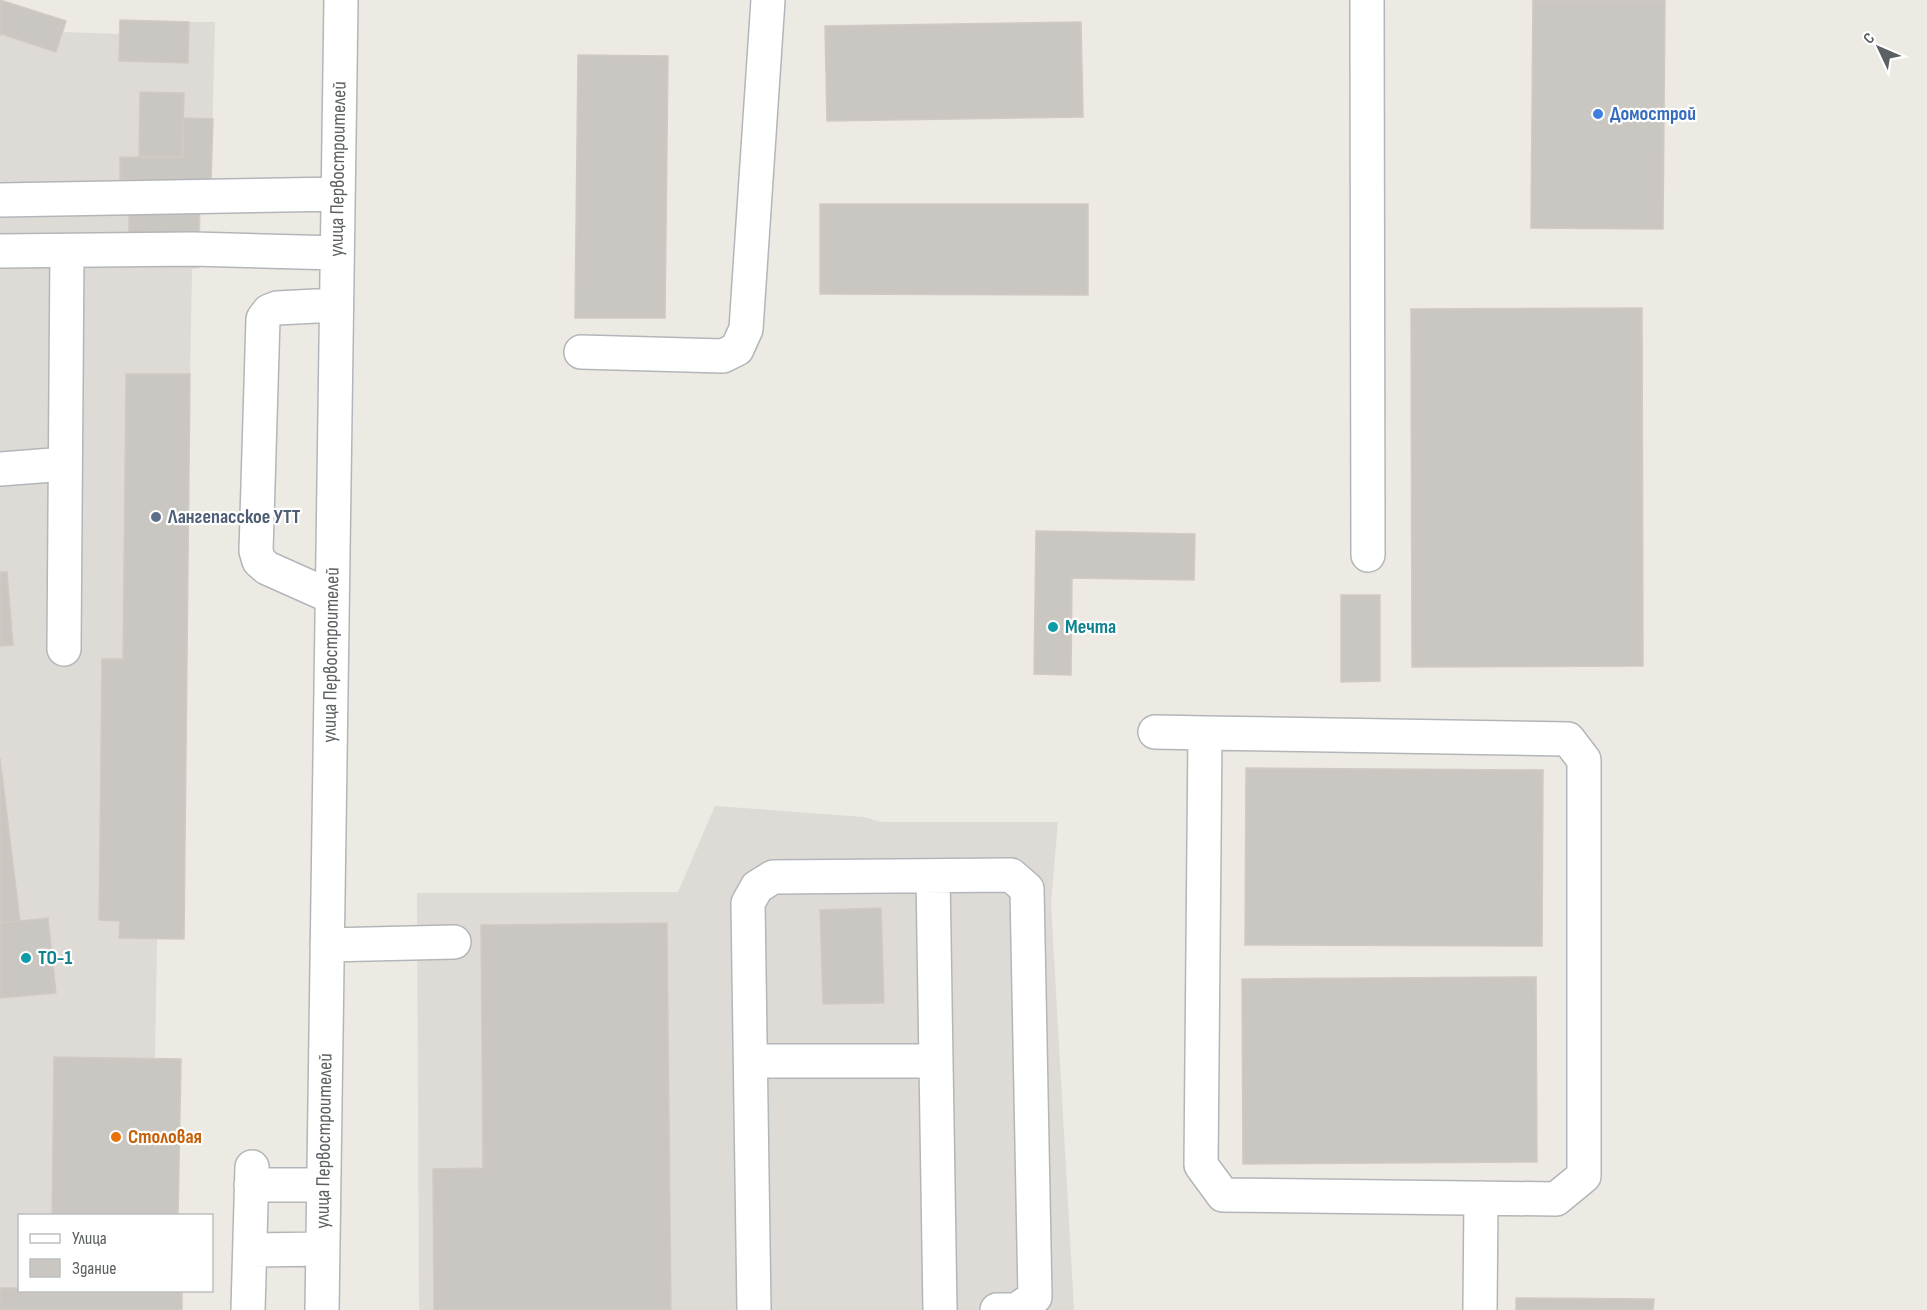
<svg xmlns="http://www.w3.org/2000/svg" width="1927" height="1310" viewBox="0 0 1927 1310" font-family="'Sofia Sans Condensed',sans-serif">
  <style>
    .industrial { fill: #dedbd7 }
    .building { fill: #cac6c2; stroke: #d1cac2; stroke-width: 1.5 }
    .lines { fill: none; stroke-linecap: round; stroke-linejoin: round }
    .minor-casing { stroke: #b3b6b9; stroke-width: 36 }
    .minor { stroke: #fff; stroke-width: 33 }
    .shop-dot { fill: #3f7fe0; stroke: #fff; stroke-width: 2 }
    .service-dot { fill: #5c6f8a; stroke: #fff; stroke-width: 2 }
    .culture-dot { fill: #0f9aa8; stroke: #fff; stroke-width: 2 }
    .food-dot { fill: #e8710a; stroke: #fff; stroke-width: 2 }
    .labels { text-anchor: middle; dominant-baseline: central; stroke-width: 4.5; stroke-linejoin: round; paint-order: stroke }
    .shop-label { font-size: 20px; font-weight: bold; fill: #366cbe; stroke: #fff; text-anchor: start }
    .street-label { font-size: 20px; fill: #5b6062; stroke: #fff }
    .service-label { font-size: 20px; font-weight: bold; fill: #4e5e75; stroke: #fff; text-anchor: start }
    .culture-label { font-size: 20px; font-weight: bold; fill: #0d838f; stroke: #fff; text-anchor: start }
    .food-label { font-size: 20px; font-weight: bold; fill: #c56008; stroke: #fff; text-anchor: start }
  </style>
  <rect width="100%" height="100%" fill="#ede9e3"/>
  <!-- industrial -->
  <path class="industrial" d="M 189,22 L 215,22 L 211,181 L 201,181 L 200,268 L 192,269 L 190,374 L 157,939 L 155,1058 L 181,1059 L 178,1215 L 20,1216 L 20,1290 L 182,1291 L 182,1310 L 0,1310 L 0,36 L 1,34 L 56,52 L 63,32 L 119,34 L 119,61 L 188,63 Z
    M 715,806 L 864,817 L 881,822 L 1058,822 L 1051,904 L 1074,1310 L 419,1310 L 417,893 L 678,892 Z"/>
  <!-- building -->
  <path class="building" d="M 0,0 L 66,21 L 56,52 L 1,34 L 0,36 Z
    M 1533,0 L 1665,0 L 1663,229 L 1531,228 Z
    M 120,20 L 189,22 L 188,63 L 119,61 Z
    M 1081,22 L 1083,117 L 827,121 L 825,26 Z
    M 578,55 L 668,56 L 665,318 L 575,318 Z
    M 140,92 L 184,93 L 182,157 L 139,156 Z
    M 184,118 L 213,119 L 211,181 L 120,179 L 120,157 L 183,158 Z
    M 130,181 L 200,182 L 198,267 L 128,266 Z
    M 820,204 L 1088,204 L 1088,295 L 820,294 Z
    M 1642,308 L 1643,666 L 1412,667 L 1411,309 Z
    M 126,374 L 190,374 L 184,939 L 119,938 L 120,921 L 99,920 L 102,659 L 123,659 Z
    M 1036,531 L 1195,534 L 1194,580 L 1072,578 L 1071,675 L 1034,674 Z
    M 0,572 L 7,572 L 13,645 L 0,646 Z
    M 1341,595 L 1380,595 L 1380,681 L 1341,682 Z
    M 0,758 L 20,921 L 0,923 Z
    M 1246,768 L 1543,770 L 1542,946 L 1245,945 Z
    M 881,908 L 884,1003 L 823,1004 L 820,910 Z
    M 48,918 L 56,993 L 0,998 L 0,923 Z
    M 667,923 L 671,1310 L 434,1310 L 433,1169 L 483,1168 L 481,925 Z
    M 1536,977 L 1537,1162 L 1243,1164 L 1242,979 Z
    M 54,1057 L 181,1059 L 178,1216 L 52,1216 Z
    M 0,1288 L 20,1288 L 20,1290 L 182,1290 L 182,1310 L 0,1310 Z
    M 1516,1298 L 1654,1299 L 1653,1310 L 1516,1310 Z"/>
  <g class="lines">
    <defs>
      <path id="minor" d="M 1367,0 L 1368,555
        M 0,200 L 338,194
        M 0,251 L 193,249 L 337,253
        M 581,352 L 723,356 L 737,349 L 746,329 L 768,0
        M 0,469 L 65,464
        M 332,597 L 267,568 L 259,561 L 256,551 L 263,319 L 269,311 L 277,308 L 336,305
        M 64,649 L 67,251
        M 1155,732 L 1205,733 L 1568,739 L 1584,760 L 1584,1176 L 1556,1199 L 1223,1195 L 1201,1165 L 1205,733
        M 933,876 L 940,1310
        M 327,945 L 454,942
        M 751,1061 L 936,1061
        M 251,1185 L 323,1185
        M 250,1250 L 323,1249
        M 248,1310 L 252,1167
        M 322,1310 L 341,0
        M 754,1310 L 748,903 L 757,887 L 773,877 L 1011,875 L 1027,889 L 1035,1297 L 1016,1310 L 997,1310
        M 1480,1310 L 1481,1198"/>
    </defs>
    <!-- minor casing -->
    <use href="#minor" class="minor-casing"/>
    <!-- minor -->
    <use href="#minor" class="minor"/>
  </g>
  <!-- markers -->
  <circle class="shop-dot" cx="1598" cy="114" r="6"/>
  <circle class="service-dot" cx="156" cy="517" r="6"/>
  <g class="culture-dot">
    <circle cx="1053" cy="627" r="6"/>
    <circle cx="26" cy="958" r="6"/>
  </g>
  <circle class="food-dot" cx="116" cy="1137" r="6"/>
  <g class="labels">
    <!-- shop labels -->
    <g class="shop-label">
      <text x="1610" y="114">Домострой</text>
    </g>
    <!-- street labels -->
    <g class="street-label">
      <text transform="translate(338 169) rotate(-89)">улица Первостроителей</text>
      <text transform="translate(331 655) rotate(-89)">улица Первостроителей</text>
      <text transform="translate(324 1141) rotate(-89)">улица Первостроителей</text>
    </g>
    <!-- service labels -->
    <g class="service-label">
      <text x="168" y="517">Лангепасское УТТ</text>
    </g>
    <!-- culture labels -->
    <g class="culture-label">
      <text x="1065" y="627">Мечта</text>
      <text x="38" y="958">ТО-1</text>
    </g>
    <!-- food labels -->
    <g class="food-label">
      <text x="128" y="1137">Столовая</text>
    </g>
  </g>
  <!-- legend -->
  <rect x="18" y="1214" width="195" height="78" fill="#ffffff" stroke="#bdbfc0" stroke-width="1.5"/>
  <rect x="30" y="1234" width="30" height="9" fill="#ffffff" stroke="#bdbfc0" stroke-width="1.5"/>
  <text x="72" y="1244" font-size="18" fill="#5b6062">Улица</text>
  <rect x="30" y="1259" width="30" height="18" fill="#cac6c2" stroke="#bdbfc0" stroke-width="1.5"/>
  <text x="72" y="1274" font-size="18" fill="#5b6062">Здание</text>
  <!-- north arrow -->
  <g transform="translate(1879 48) rotate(314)" stroke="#ffffff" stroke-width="4.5" paint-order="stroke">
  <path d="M0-4.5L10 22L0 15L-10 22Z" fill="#5b6062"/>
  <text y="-9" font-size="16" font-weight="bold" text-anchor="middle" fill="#5b6062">С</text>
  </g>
</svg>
